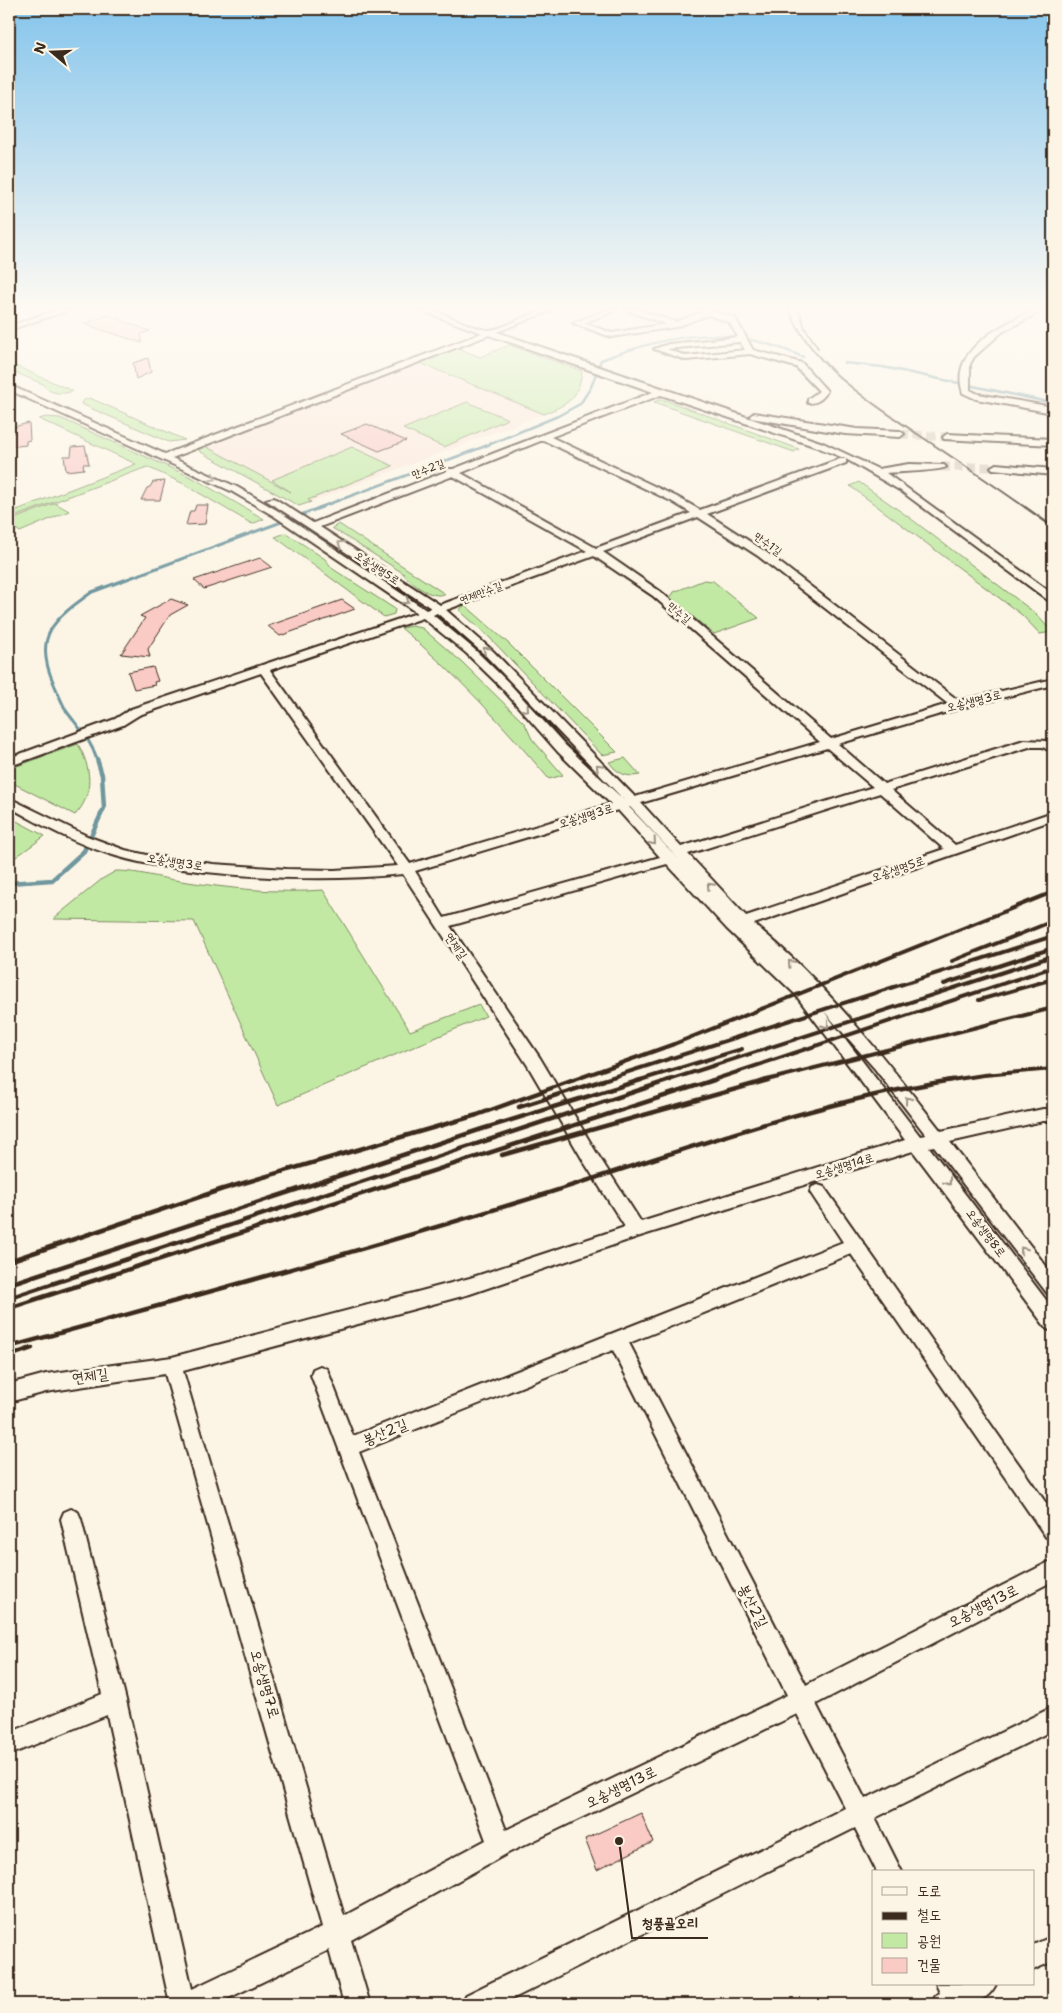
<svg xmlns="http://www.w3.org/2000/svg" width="1062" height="2013" viewBox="0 0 1062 2013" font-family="'Shantell Sans','Poor Story',sans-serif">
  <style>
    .built { fill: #fbe8db }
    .green { fill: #c1e9a4; stroke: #7e8a61 }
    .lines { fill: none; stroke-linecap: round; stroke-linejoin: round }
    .stream-far2 { stroke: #6f969e; stroke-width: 2.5 }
    .stream-far1 { stroke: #6f969e; stroke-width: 3 }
    .stream { stroke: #6f969e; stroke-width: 4.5 }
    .building { fill: #facac4; stroke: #3b2a1e }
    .minor-tunnel { stroke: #d5ccbd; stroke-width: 9; stroke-dasharray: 9 4.5; stroke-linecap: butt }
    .minor-casing { stroke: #3b2a1e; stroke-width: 4 }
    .minor { fill: #fcf5e5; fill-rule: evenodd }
    .rail-far3 { stroke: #3b2a1e; stroke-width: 2 }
    .rail-far2 { stroke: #3b2a1e; stroke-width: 2.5 }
    .rail-far1 { stroke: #3b2a1e; stroke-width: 4 }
    .rail { stroke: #3b2a1e; stroke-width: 4.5 }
    .oneway { stroke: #9c9082 }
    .labels { text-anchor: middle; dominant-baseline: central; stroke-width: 5; stroke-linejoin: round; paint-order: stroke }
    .far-street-label { font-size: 11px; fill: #3b2a1e; stroke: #fcf5e5 }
    .street-label { font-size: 12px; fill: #3b2a1e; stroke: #fcf5e5 }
    .near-street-label { font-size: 15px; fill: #3b2a1e; stroke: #fcf5e5 }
    .leader { fill: none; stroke: #3b2a1e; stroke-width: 2 }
    .callout-dot { fill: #3b2a1e; stroke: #fcf5e5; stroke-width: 2 }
    .callout-label { font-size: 14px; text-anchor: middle; font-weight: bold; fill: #3b2a1e; stroke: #fcf5e5; stroke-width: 5; stroke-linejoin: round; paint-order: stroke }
  </style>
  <rect width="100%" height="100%" fill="#fcf5e5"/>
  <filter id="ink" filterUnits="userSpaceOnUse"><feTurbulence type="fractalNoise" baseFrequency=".02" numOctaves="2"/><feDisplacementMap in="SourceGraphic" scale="10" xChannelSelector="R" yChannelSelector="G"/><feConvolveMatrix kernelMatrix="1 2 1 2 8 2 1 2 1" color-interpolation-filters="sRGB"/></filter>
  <g filter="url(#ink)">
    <!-- built -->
    <path class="built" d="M 420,363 L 544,414 L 311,502 L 205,446 Z"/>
    <!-- green -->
    <path class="green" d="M 509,345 L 582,371 C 578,400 569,403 544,414 L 420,363 L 458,348 L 480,357 Z
      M 9,363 L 73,391 C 63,395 48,394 43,384 L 9,370 Z
      M 90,398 L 185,440 L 169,442 L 81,404 L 82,401 Z
      M 659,400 L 665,400 L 799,449 L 794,452 L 654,402 Z
      M 467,402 L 508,419 L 444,447 L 403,429 Z
      M 46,417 L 60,418 L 193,478 L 264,519 L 252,524 L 182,483 L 147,467 L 9,519 L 9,513 L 136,464 L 39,419 Z
      M 205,446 L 291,492 L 272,480 L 352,447 L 393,466 L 308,500 L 311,502 L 299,506 L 199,451 L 200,448 Z
      M 859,482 L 910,518 L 1035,613 L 1052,632 L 1040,634 L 1022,615 L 850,486 Z
      M 55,503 L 69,511 L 20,532 L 9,524 L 9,521 Z
      M 339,524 L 445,594 C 431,599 411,584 403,573 L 332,528 Z
      M 286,533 L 325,559 L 333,569 L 395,609 L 394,614 L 384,617 L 275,537 Z
      M 704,580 L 713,581 L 759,618 L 714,634 L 670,598 L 674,592 Z
      M 465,605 L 508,643 L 617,752 L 602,755 L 489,637 L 459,610 Z
      M 411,626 L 422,628 L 463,663 L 525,724 L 532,739 L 563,775 L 549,779 C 503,725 456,673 401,628 Z
      M 78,744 C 91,767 95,794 75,815 L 9,781 L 9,769 Z
      M 625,758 L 640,775 C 626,778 617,773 609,762 Z
      M 9,817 L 45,836 L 9,862 Z
      M 116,871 C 139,871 158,878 181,881 C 227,888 276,894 323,890 L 410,1031 L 479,1005 L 486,1016 L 278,1105 L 194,921 L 53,919 L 102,879 Z"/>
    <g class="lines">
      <!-- stream-far2 -->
      <path class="stream-far2" d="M 844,363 L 883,367 L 1053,403
        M 318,508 L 483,447 L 558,416 L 580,404 L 591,387 L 601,360 C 675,332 729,324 803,357"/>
      <!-- stream-far1 -->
      <path class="stream-far1" d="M 97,760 C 91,740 79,728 67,712 C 62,704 58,693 54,684 C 32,636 54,619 92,592 L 322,507"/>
      <!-- stream -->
      <path class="stream" d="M 9,883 L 52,880 L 84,851 L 104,808 L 102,775 L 97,759"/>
    </g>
    <!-- building -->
    <path class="building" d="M 108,315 L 126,322 L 150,331 L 141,334 L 142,343 L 84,324 Z
      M 148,358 L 151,372 L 136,379 L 133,363 Z
      M 29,423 L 30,440 L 26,441 L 26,445 L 9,447 L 9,433 L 14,433 L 13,427 Z
      M 367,424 L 406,441 L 379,451 L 341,434 Z
      M 85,446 L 89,464 L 83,464 L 84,469 L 66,471 L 64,456 L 71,456 L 72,447 Z
      M 165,481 L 160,500 L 141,500 L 147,488 L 150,487 L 153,482 Z
      M 196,505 L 208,505 L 205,524 L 186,525 L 190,511 L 194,511 Z
      M 260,558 L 272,567 L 204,589 L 194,580 Z
      M 171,599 L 188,605 L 170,615 L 148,649 L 150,657 L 121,654 L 145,618 L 140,616 Z
      M 342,600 L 355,609 L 280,636 L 268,626 Z
      M 153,667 L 158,681 L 154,682 L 155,685 L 134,689 L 128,672 Z
      M 641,1813 L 653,1842 L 597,1870 L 585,1839 Z"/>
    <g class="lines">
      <!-- minor-tunnel -->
      <path class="minor-tunnel" d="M 900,434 L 947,437
        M 941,467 L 996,467"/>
      <defs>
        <path id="minor" d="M 57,310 L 69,310 L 9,330 L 9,326 Z
          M 420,310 C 445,310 467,328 488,330 C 502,331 531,310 552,310 L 497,332 L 823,443 L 878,469 L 909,464 L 944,465 L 946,467 C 941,471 897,472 886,473 L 1053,594 L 1053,602 L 1049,601 L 901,491 L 846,459 L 846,463 L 707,514 L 766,552 L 959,701 L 1053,679 L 1053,685 L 961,708 L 838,744 L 884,784 L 1024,740 L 1050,741 L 1053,743 L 1053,753 L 1043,747 L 1029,747 L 891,790 L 955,845 L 1053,812 L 1053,820 L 754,924 C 826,983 884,1058 941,1131 L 1043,1109 L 1053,1109 L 1053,1121 L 1043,1121 L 950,1142 L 1053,1275 L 1053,1296 L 1047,1293 L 934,1146 L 929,1147 L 1053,1309 L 1053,1331 L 1047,1329 L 913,1151 L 637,1237 L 470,1294 L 183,1371 L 344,1916 L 486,1840 L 311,1375 L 313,1369 L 320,1366 L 327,1369 L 353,1436 L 843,1242 L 810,1192 L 812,1187 L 818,1185 L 824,1187 L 1053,1513 L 1053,1540 L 1046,1537 L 851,1254 L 629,1343 L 806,1685 L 1053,1560 L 1053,1581 L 816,1704 L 865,1799 L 1053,1707 L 1053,1730 L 875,1818 L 902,1872 L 877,1872 L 855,1828 L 502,2004 L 462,2004 L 466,1995 L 845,1808 L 797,1714 L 508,1853 L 351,1940 L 370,2004 L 344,2004 L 329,1950 L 216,2004 L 170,2004 L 107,1715 L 9,1755 L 9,1733 L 102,1694 L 61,1519 L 64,1512 L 71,1509 L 78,1512 L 81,1519 L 126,1700 L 192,1989 L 322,1927 L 165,1374 L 46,1392 L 9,1402 L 9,1384 L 46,1374 L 172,1357 L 470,1278 L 625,1227 L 584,1162 L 528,1066 L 403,874 C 337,881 272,879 206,872 C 175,868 145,865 116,856 C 78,845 43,826 9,807 L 9,798 L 87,836 L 125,850 L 147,855 L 213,864 L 286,869 L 334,870 L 398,866 L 261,673 L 139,715 L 123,725 L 13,765 L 9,766 L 9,758 L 115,719 L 131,709 L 417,613 L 274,516 L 231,491 L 9,390 L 9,385 L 165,454 L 482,333 ZM 489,335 L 653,392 L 453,469 L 448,469 L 447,471 L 313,523 L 274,498 L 266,500 L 431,608 L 426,610 L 280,512 L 237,487 L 172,458 ZM 661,395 L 817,447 L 846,459 L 840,459 L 700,510 L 677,497 L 551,437 ZM 543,440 L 671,501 L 691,513 L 596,548 L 461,473 ZM 453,476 L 587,551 L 440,605 L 320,527 ZM 698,517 L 758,556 L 948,704 L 831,739 L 661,592 L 603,552 ZM 594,556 L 653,596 L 820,742 L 635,797 L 493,651 L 446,610 ZM 437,613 L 485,655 L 624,800 L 566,746 L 508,682 L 474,649 L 433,615 ZM 423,618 L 466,653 L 500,686 L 558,752 L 611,804 L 410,864 L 270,670 ZM 827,748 L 873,787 L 681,847 L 641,803 ZM 880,793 L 944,849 L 746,916 L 688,854 ZM 629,807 L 630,807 L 681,862 ZM 618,810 L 660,857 L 444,918 L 415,871 ZM 667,864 L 727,929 L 795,994 L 905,1140 L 641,1222 L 596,1152 L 540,1058 L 450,926 ZM 823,1010 L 875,1069 L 926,1135 L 920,1136 ZM 613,1350 L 787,1695 L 506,1830 L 359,1452 Z
          M 606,310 L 617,310 L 584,323 L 612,333 L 666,324 L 626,310 L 638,310 L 676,322 L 701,312 L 697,310 L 710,310 L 735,318 L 753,350 L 802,363 L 827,391 C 824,398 816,404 808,403 L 808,399 L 819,391 L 796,367 L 750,354 L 686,360 L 654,349 L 669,344 L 738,337 L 729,322 L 708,315 L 676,327 L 611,337 L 573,323 ZM 740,342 L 745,350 L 686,356 L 667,349 Z
          M 1034,310 L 1044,310 L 1002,332 L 974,357 L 970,364 L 970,390 L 978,394 L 1053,407 L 1053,413 L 976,399 L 963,393 C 948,349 1003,325 1034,310 Z
          M 754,413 L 857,429 L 900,431 L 904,434 L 900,437 L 845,434 L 751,418 L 750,416 Z
          M 947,434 L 1053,439 L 1053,445 L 944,439 L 943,437 Z
          M 996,464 L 1053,469 L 1053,475 L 993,469 L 991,467 Z
          M 1053,1936 L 1053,1961 L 1033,1970 L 1033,1945 Z
          M 936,1984 L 996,1984 C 985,2009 955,2004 932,2004 L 936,1995 L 940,1993 Z"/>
      </defs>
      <!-- minor casing -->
      <use href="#minor" class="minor-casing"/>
      <!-- minor -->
      <use href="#minor" class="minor"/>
      <!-- rail-far3 -->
      <path class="rail-far3" d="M 789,310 C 814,369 868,400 919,435 C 955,459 991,483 1026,508
        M 799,310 L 805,328 L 818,348"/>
      <!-- rail-far2 -->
      <path class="rail-far2" d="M 1025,507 L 1053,527"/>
      <!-- rail-far1 -->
      <path class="rail-far1" d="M 952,961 L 1053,921
        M 944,984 L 1053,948
        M 979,1000 L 1053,979
        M 571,1081 L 674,1044 L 1053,892
        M 600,1081 L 1053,936
        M 637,1081 L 742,1049
        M 666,1081 L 1053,956
        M 710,1081 L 1053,967
        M 763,1081 L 1053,1008
        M 944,1081 L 984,1075 L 1053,1069"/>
      <!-- rail -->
      <path class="rail" d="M 519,1107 L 604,1080
        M 502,1155 L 768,1080
        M 9,1261 L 223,1189 L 477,1115 L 574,1080
        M 9,1284 L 482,1129 L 641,1080
        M 9,1298 L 670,1080
        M 9,1308 L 714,1080
        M 9,1347 C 178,1300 348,1255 516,1203 C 660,1159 802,1104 952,1080
        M 9,1356 L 32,1348"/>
    </g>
    <!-- one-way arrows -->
    <defs><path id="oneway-chevron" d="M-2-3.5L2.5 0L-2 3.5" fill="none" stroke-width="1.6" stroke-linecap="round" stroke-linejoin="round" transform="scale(1.25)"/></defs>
    <g class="oneway">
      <use href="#oneway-chevron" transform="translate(213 478) rotate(26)"/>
      <use href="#oneway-chevron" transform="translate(341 544) rotate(-147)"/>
      <use href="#oneway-chevron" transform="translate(406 601) rotate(34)"/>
      <use href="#oneway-chevron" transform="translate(486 650) rotate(-137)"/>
      <use href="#oneway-chevron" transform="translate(526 709) rotate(48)"/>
      <use href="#oneway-chevron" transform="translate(599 767) rotate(-134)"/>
      <use href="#oneway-chevron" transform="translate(653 842) rotate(48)"/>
      <use href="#oneway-chevron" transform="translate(710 886) rotate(-133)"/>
      <use href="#oneway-chevron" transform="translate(791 963) rotate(-132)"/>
      <use href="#oneway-chevron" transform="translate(826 1025) rotate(54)"/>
      <use href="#oneway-chevron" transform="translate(908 1100) rotate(-128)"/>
      <use href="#oneway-chevron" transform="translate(948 1182) rotate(53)"/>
      <use href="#oneway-chevron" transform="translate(1023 1250) rotate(-128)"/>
    </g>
  </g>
  <!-- sky -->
  <linearGradient id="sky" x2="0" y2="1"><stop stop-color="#85c5ec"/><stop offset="0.52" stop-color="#fefaf3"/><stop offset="1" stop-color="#fefaf3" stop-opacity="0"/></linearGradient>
  <rect width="1062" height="592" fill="url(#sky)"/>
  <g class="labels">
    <!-- far-street labels -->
    <g class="far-street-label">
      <text transform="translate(428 469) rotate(-22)">만수2길</text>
      <text transform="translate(768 544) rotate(36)">만수1길</text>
      <text transform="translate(377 568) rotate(33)">오송생명5로</text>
      <text transform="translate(481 593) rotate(-21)">연제만수길</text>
      <text transform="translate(679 613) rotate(41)">만수길</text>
    </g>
    <!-- street labels -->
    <g class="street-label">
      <text transform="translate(974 701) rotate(-14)">오송생명3로</text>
      <text transform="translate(586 816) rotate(-17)">오송생명3로</text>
      <text transform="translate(175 862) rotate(9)">오송생명3로</text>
      <text transform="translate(898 869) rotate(-19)">오송생명5로</text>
      <text transform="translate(456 946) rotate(56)">연제길</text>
      <text transform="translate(844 1166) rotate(-17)">오송생명14로</text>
      <text transform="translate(986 1233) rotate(53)">오송생명8로</text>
    </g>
    <!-- near-street labels -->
    <g class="near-street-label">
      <text transform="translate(90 1376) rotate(-8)">연제길</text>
      <text transform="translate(385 1432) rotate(-22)">봉산2길</text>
      <text transform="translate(753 1606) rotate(63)">봉산2길</text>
      <text transform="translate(983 1606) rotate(-27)">오송생명13로</text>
      <text transform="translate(265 1684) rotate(74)">오송생명7로</text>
      <text transform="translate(621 1787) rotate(-26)">오송생명13로</text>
    </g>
  </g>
  <!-- callouts -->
  <path class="leader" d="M619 1841L632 1938H708"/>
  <circle class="callout-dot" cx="619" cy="1841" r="5"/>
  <g class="callout-label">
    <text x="670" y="1928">청풍골오리</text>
  </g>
  <!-- margin -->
  <rect width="1062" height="2013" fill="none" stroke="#fcf5e5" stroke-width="30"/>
  <rect x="15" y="15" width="1032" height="1983" fill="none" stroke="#3b2a1e" stroke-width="2" filter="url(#ink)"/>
  <!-- legend -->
  <rect x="872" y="1870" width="162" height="115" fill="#fcf5e5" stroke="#afa495"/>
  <rect x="882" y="1887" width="25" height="8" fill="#fcf5e5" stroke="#afa495"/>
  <text x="917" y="1896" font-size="15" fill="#3b2a1e">도로</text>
  <rect x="882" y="1912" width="25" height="8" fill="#3b2a1e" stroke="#afa495"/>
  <text x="917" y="1920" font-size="15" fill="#3b2a1e">철도</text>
  <rect x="882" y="1933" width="25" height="15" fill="#c1e9a4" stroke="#afa495"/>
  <text x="917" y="1946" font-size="15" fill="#3b2a1e">공원</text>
  <rect x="882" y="1958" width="25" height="15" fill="#facac4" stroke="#afa495"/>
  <text x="917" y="1970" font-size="15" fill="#3b2a1e">건물</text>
  <!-- north arrow -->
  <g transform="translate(52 52) rotate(289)" stroke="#fcf5e5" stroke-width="4" paint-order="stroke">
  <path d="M0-4L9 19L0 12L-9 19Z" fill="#3b2a1e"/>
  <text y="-8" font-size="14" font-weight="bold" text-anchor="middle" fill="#3b2a1e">N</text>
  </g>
</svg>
